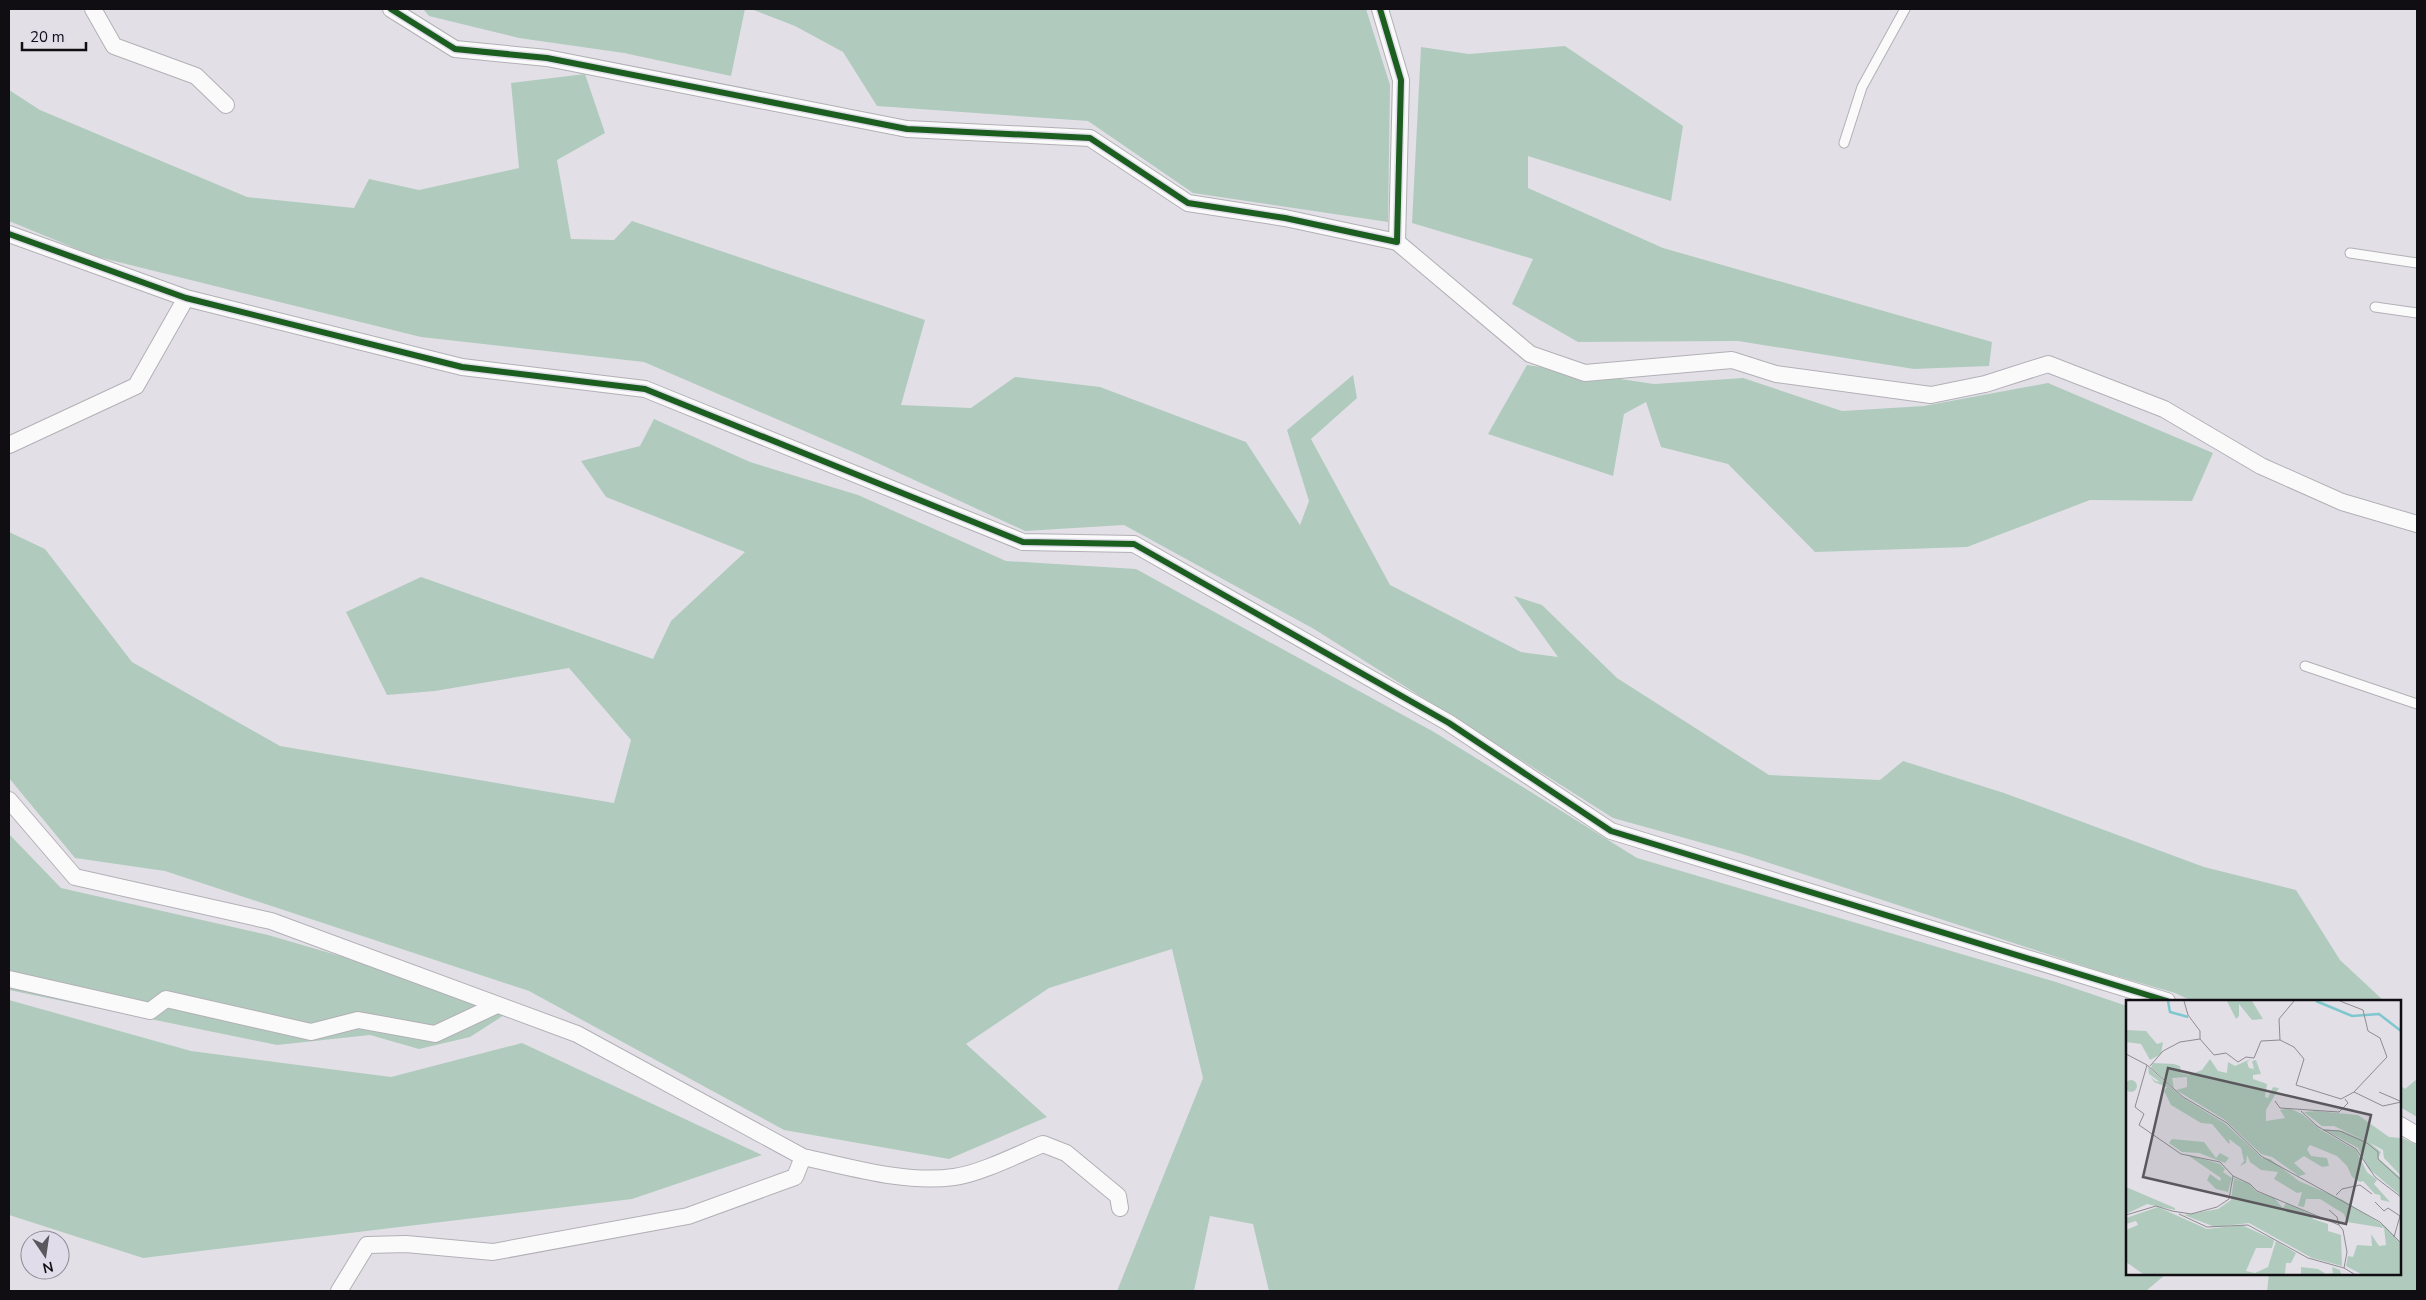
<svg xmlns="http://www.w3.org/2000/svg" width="2426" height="1300" viewBox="0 0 2426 1300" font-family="'Nunito Sans',sans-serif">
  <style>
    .green { fill: #b0cbbd }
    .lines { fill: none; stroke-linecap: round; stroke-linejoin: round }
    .lane-casing { stroke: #b2b0b6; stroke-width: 11 }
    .street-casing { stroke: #b2b0b6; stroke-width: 18 }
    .lane { stroke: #fbfafb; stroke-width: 9 }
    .street { stroke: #fbfafb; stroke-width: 16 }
    .cycleway-casing { stroke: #e1dcea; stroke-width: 9 }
    .cycleway { stroke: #1b5e20; stroke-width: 6 }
    .inset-river { fill: none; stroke: #7ec7ce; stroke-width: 2.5 }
    .inset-road { fill: none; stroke: #8e8c92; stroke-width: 1 }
    .view { fill: #5a585d; fill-opacity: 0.15; stroke: #5a585d; stroke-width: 2.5 }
    .inset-edge { fill: none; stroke: #100e13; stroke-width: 2.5 }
  </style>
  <rect width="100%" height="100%" fill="#e2e0e6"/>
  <!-- green -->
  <path class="green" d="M 423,9 L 745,9 L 731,76 L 624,53 L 519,38 L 429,16 Z
    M 751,9 L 1366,9 L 1390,85 L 1388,222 L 1193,193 L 1088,121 L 877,106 L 843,52 L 795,26 Z
    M 1565,46 L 1683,126 L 1671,201 L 1528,156 L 1528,188 L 1663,248 L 1992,342 L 1989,366 L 1914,369 L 1738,341 L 1578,342 L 1512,304 L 1533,259 L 1412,223 L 1421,47 L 1469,54 Z
    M 585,74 L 605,133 L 557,160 L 571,239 L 614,240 L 632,221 L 925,320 L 901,405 L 971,408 L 1015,377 L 1100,387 L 1246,442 L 1300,525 L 1309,501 L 1287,430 L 1353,375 L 1357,398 L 1311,439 L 1390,585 L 1521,652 L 1558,657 L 1514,596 L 1542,605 L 1617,678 L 1769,775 L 1880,780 L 1903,761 L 2004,793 L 2204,867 L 2296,890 L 2340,960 L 2384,1001 L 2192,1001 L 2175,993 L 2099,971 L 1742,854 L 1613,818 L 1314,629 L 1124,525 L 1025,531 L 860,455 L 644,362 L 421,337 L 94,256 L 9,221 L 9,90 L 40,110 L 247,197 L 354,208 L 369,179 L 419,190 L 519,168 L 511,83 Z
    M 1527,365 L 1654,384 L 1743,378 L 1842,411 L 1924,406 L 2048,383 L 2213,453 L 2192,501 L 2090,500 L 1967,547 L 1815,552 L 1728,464 L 1661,447 L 1646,402 L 1624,414 L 1613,476 L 1488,434 Z
    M 654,419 L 750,462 L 858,495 L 1006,561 L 1136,569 L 1434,732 L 1637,858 L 2056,982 L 2127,1006 L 2127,1274 L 2166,1274 L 2146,1291 L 1269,1291 L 1253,1224 L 1210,1216 L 1194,1291 L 1117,1291 L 1203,1078 L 1172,949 L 1049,988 L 966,1044 L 1047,1117 L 949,1159 L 784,1130 L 529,991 L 165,871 L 75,858 L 9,778 L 9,532 L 45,549 L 132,662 L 280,746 L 614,803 L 631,740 L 569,668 L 435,691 L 387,695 L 346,612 L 421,577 L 653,659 L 671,621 L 745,552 L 606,497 L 581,461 L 640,446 Z
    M 9,834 L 61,888 L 268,935 L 371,965 L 509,1012 L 470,1037 L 419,1049 L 370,1035 L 277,1045 L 9,990 Z
    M 9,1000 L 191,1051 L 391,1077 L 522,1043 L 762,1155 L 632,1199 L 143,1258 L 9,1215 Z
    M 2417,1079 L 2417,1117 L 2400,1107 L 2400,1085 L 2405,1089 Z
    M 2400,1137 L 2417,1145 L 2417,1291 L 2267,1291 L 2269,1274 L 2400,1274 Z"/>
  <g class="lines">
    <defs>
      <path id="lane" d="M 1844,143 L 1862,87 L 1905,9
        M 2350,253 L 2417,263
        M 2375,307 L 2417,313
        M 2305,666 L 2417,704"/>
      <path id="street" d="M 93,9 L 114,46 L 196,76 L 226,105
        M 391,9 L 455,49 L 547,58 L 907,129 L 1090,138 L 1188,203 L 1285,218 L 1397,242 L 1401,80 L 1380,9
        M 9,234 L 186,298 L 462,367 L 645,389 L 1023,542 L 1134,544 L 1449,723 L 1611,831 L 2167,1001
        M 1397,242 L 1530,354 L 1585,373 L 1732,360 L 1776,374 L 1931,395 L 1985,384 L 2048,364 L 2164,409 L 2261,466 L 2342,502 L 2417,524
        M 9,445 L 136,386 L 186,298
        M 9,800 L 75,877 L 271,921 L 577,1034 L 803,1157
        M 9,979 L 150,1011 L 166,999 L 311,1032 L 358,1020 L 435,1034 L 497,1005
        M 2400,1125 L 2417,1135
        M 339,1291 L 367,1245 L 406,1244 L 493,1252 L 688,1216 L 795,1177 L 803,1157 C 850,1167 906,1184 954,1177 C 979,1174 1019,1154 1043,1144 L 1066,1153 L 1118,1196 L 1120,1208"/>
    </defs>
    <!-- lane casing -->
    <use href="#lane" class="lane-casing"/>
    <!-- street casing -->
    <use href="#street" class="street-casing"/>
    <!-- lane -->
    <use href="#lane" class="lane"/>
    <!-- street -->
    <use href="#street" class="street"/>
    <defs>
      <path id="cycleway" d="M 391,9 L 455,49 L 547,58 L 907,129 L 1090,138 L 1188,203 L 1285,218 L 1397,242 L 1401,80 L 1380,9
        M 9,234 L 186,298 L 462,367 L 645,389 L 1023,542 L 1134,544 L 1449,723 L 1611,831 L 2167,1001"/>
    </defs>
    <!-- cycleway casing -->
    <use href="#cycleway" class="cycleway-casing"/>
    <!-- cycleway -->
    <use href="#cycleway" class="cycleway"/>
  </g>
  <!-- overview -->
  <g transform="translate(2126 1000)">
    <rect width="275" height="275" fill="#e2e0e6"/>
    <path d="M 101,1 L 126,1 L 137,19 L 126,20 L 113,4 L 113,16 L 110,19 ZM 0,30 L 20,31 L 31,44 L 37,42 L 35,54 L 24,60 L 15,44 L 0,42 ZM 84,59 L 92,71 L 101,73 L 102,62 L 109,66 L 125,59 L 121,62 L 123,68 L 128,69 L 126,61 L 130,60 L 135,74 L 127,75 L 127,79 L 141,84 L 139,97 L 142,98 L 147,87 L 153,88 L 140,110 L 140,121 L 159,118 L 154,110 L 163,108 L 176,114 L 195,130 L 230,150 L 241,172 L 251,180 L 248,184 L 264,202 L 255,200 L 254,195 L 249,194 L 237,181 L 234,182 L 226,177 L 221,166 L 211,156 L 184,145 L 181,149 L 185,156 L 201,158 L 203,166 L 196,167 L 178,156 L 168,163 L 180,174 L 173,176 L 146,157 L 135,154 L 99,120 L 50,90 L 61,87 L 61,77 L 46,78 L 48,88 L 25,68 L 27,63 L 48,64 L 54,66 L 55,73 L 63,75 L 76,70 ZM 22,67 L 57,98 L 100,124 L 136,158 L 144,159 L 173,181 L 217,200 L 260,227 L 275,244 L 275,274 L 235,274 L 220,266 L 222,256 L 227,257 L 231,245 L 246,246 L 245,234 L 253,246 L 260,245 L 258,228 L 221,222 L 218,214 L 194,199 L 180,199 L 178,207 L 172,206 L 176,192 L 171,193 L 148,179 L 152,172 L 135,170 L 124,162 L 121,155 L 120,163 L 114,166 L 118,161 L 115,148 L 103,139 L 104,144 L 102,143 L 86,124 L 75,123 L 45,105 L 38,91 L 41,87 L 28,82 L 25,77 L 29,81 L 34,82 L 23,74 ZM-1 86a6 6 0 1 1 12 0a6 6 0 1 1-12 0ZM 190,111 L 232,115 L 263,137 L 275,138 L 275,176 L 258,158 L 257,150 L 244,143 L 255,152 L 252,158 L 275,178 L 275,196 L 242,168 L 232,148 L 197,129 L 217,131 L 240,141 L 208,126 L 196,126 L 178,112 ZM 46,139 L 78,142 L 90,158 L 94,153 L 103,158 L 99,163 L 73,153 L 56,152 L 43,143 ZM 60,154 L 94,164 L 99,169 L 97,172 L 106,178 L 102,192 L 90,189 L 81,180 L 84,174 L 94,181 L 95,178 ZM 108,178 L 123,184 L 131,192 L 148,198 L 157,208 L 160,203 L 184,214 L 187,219 L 202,224 L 202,231 L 215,235 L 216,266 L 186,258 L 123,223 L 89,227 L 58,215 L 92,209 L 105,200 ZM 0,187 L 49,208 L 49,210 L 21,204 L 0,214 ZM 32,207 L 81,229 L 116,225 L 148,240 L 146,248 L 130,248 L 120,271 L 129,273 L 142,267 L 150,241 L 170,253 L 165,263 L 160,263 L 159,274 L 17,274 L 0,262 L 0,230 L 12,225 L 10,221 L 0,224 L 0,218 ZM 175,267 L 192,269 L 200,274 L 207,273 L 206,267 L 214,270 L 215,274 L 175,274 Z" fill="#b0cbbd"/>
    <path class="inset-river" d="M 42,1 L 44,12 L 62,17M 190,1 L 226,16 L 253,14 L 275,31"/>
    <path class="inset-road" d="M 168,1 L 153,19 L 154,40 L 168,47 L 178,59 L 170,85 L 215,99 L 228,92 L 261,57 L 254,38 L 242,31 L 237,10 L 214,1M 74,39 L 88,55 L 100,53 L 112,62 L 120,57 L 128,58 L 135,41 L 154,40M 0,54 L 21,65 L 9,107 L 18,114 L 13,125 L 55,154 L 94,162 L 107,176M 21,65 L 57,97 L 101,123 L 135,156 L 254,222 L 275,243M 24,66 L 37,51 L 54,42 L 74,39 L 74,31 L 62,15 L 58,1M 228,92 L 257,106 L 275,102M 253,92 L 274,101M 149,101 L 154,108 L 213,112 L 222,103 L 219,99M 175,111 L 191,126 L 230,149 L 249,177 L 275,197M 197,130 L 214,131 L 241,143 L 252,152 L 252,159 L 275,180M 210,195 L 216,189 L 234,185 L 246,194M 249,202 L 258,211 L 262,208 L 274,216 L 268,237M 203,210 L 211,217 L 213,225M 46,211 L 65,214 L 91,207 L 103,199 L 107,176 L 124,184 L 131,191 L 213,225 L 217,230 L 221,252 L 218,268M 53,214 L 81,227 L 122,225 L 182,258 L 218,268 L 228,274M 0,215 L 30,206 L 46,211"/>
    <path class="view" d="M 42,68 L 245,115 L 220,224 L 17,177 Z"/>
    <rect width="275" height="275" class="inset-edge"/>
  </g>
  <!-- border -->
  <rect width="2426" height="1300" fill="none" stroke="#100e13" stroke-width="20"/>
  <!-- north arrow -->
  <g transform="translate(45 1255) rotate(167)"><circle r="24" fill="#e1dcea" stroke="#8d8a94"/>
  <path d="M0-4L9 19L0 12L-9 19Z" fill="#5a585d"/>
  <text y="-8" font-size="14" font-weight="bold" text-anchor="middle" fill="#100e13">N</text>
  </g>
  <!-- scale -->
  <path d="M22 42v8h64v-8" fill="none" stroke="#100e13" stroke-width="2.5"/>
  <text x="30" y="42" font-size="15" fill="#100e13" stroke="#e1dcea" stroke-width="4" paint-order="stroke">20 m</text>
</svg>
